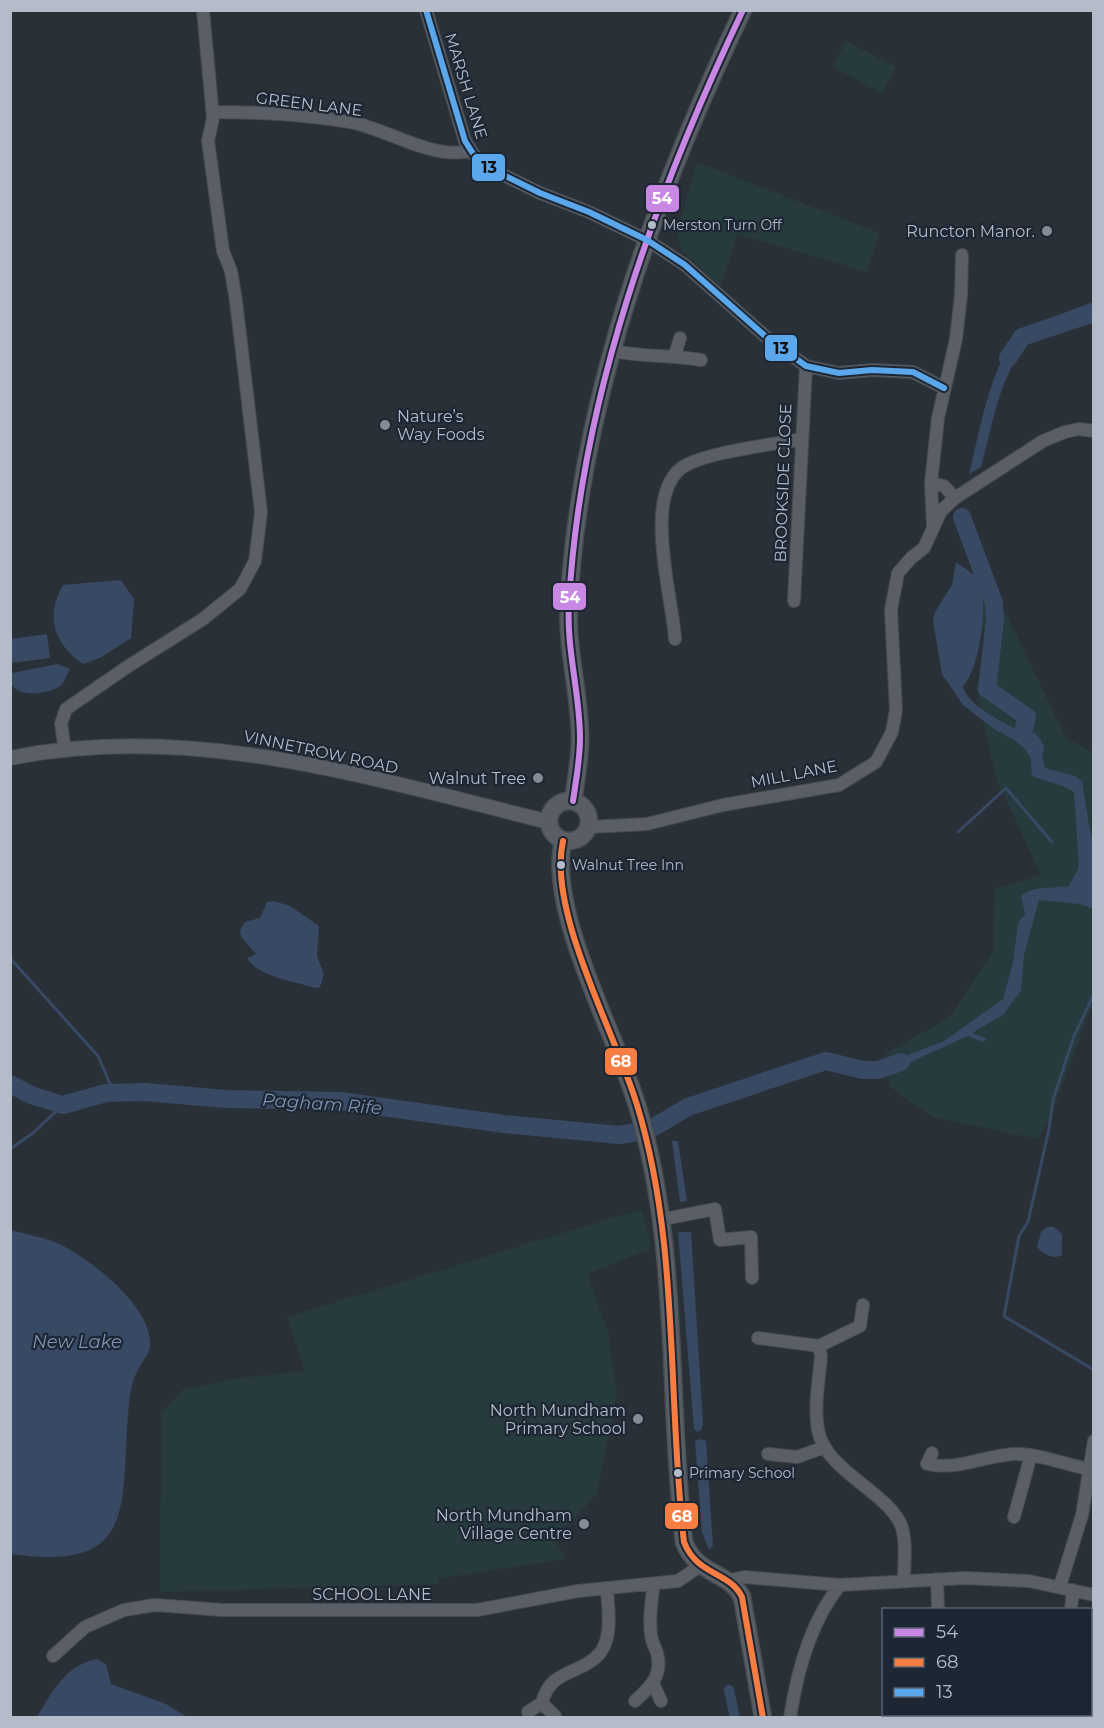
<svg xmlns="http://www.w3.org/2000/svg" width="1104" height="1728" viewBox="0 0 1104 1728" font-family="Montserrat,sans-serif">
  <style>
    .green { fill: #273a3e }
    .water { fill: #384963 }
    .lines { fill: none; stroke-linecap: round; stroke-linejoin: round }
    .stream { stroke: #384963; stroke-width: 3 }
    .canal { stroke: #384963; stroke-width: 10 }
    .river { stroke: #384963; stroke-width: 18 }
    .minor-casing { stroke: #484c53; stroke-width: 14 }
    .tertiary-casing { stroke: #484c53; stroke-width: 16 }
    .secondary-casing { stroke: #484c53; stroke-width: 19 }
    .minor { stroke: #5a5e66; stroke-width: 12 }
    .tertiary { stroke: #5a5e66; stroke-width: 14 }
    .secondary { stroke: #595d64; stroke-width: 16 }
    .bus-1-casing { stroke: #1d2633; stroke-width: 10 }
    .bus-2-casing { stroke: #1d2633; stroke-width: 10 }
    .bus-3-casing { stroke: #1d2633; stroke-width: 10 }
    .bus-1 { stroke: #c787e3; stroke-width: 6 }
    .bus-2 { stroke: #f77d43; stroke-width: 6 }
    .bus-3 { stroke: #5aa8eb; stroke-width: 6 }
    .bus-dot { fill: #b4bcc9; stroke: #1d2633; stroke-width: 2 }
    .poi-dot { fill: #848b96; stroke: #1d2633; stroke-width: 2 }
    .labels { text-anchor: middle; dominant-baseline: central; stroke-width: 4.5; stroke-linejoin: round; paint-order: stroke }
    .bus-label { font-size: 14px; fill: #b4bcc9; stroke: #1d2633; text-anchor: start }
    .street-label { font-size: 16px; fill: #b4bcc9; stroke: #1d2633 }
    .poi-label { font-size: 16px; fill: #b4bcc9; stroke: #1d2633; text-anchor: end }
    .water-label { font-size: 18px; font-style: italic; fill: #7c92b1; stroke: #1d2633 }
    .line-badge { stroke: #1d2633; stroke-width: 2 }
    .badge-label { font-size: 16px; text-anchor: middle; font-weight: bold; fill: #fff }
    .pale-badge-label { font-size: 16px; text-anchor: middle; font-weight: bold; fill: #111 }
  </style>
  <rect width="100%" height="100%" fill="#2a3038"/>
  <!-- green -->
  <path class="green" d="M 846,41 L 896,67 L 882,93 L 833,67 Z
    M 697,162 L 879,233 L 867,272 L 738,234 L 720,286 L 681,250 L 677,232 Z
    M 990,580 L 1066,738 L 1093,752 L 1094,755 L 1093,1003 L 1050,1118 L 1037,1139 L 933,1117 L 890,1087 L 886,1053 L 950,1017 L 993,951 L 995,889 L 1041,875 L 996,778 L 976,688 L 987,647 L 973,590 Z
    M 642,1209 L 652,1248 L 588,1274 L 608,1333 L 617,1393 L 597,1494 L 555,1539 L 565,1559 L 437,1579 L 439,1584 L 160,1592 L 161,1413 L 182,1390 L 239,1378 L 305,1371 L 287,1317 Z"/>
  <!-- water -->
  <path class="water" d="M 1093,302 L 1093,318 L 1038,337 L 1037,323 Z
    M 1022,332 C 1022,353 1009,369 1002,389 C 993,415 988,441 981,467 L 969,474 C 979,435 991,358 1022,332 Z
    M 956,562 C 963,567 974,573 978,581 C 990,601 979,671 963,686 C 966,708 1019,730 1039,740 L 1045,768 L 1075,776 L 1082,781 L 1090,831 L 1093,838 L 1093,909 L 1080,904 L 1039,900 L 1024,955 L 1021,991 L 1003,1015 L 972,1033 L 987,1039 L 983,1042 L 968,1036 L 880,1076 L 878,1066 L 944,1041 L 1003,999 L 1013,962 L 1018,923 L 1025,914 L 1021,896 C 1033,885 1054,889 1069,886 L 1079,867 L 1074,792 C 1063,784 1045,782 1032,776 L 1030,748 L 994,729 L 963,705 L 942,674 L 933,620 L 935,612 L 952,585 Z
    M 121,580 L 134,599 L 131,638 L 100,658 L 83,664 C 54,644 45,616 63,585 Z
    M 47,634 L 50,658 L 11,663 L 11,639 Z
    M 58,664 L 70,669 C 67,674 64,683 60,686 C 46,696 3,699 12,673 Z
    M 274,901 L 290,906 L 319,926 L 317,956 L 324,974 L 320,987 L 315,988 C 295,981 258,977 247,958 L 256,954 L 241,937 L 240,930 L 245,922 L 260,918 L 267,902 Z
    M 672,1141 L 678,1141 L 687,1201 L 680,1202 Z
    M 1047,1227 L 1054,1227 L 1062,1234 L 1062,1255 C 1052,1260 1044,1254 1037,1247 L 1041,1232 Z
    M 11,1230 C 25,1234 41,1237 55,1242 C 87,1256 153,1306 150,1346 C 149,1354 144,1359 140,1366 C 131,1380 129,1399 128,1415 C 121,1509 136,1572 11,1554 Z
    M 691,1232 L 703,1424 L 701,1430 L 697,1432 L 694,1429 L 678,1232 Z
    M 701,1439 L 706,1441 L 713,1546 L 709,1550 L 702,1532 L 695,1441 Z
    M 97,1659 L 106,1664 L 111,1684 L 166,1704 L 187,1717 L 37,1717 C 53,1691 64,1666 97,1659 Z"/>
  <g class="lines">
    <!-- stream -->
    <path class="stream" d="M 958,832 L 1006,788 L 1052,842
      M 10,958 L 98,1056 L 114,1093
      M 1094,994 L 1074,1036 L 1053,1100 L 1049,1129 L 1028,1222 L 1019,1236 L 1004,1316 L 1094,1370
      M 10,1149 L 33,1133 L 63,1105"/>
    <!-- canal -->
    <path class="canal" d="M 729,1690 L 735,1718"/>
    <!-- river -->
    <path class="river" d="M 1008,358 L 1022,337 L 1094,313
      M 962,517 L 994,603 L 995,620 L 987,689 L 1027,717 L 1022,735 L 1032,743 L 1035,749
      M 10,1084 L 31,1095 L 63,1105 L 106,1093 L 144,1092 L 227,1099 L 340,1101 L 504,1124 L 619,1135 L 637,1132
      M 649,1130 L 688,1107 L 826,1061 L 863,1070 L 878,1070 L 901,1062"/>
    <defs>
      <path id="minor" d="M 426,10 L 465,141 L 479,163 L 540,193 L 589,212 L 647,240 L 685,265 L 765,336 L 806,366 L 839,373 L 872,370 L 913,372 L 944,388
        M 213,112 C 258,112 306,115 350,122 C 388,129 431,160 470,151
        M 613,351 C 643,357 671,355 701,360
        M 675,355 L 680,338
        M 931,483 L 944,486 L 955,498
        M 933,526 L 931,483 L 938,418 L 956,339 L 961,295 L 962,255
        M 794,601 L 806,366
        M 675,639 C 673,598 640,490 686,465 C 714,451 770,445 802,439
        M 65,751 L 61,724 L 66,709 L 127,667 L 203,619 L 240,589 L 255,561 L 261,512 L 236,301 L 231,271 L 223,251 L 208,141 L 213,118 L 203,10
        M 589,827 L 647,824 L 723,805 L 839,785 L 876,762 L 892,732 L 896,710 L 891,610 L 898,573 L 911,558 L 924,548 L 941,511 L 955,498 L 1043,441 L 1065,432 L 1079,429 L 1094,431
        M 659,1220 L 715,1209 L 720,1240 L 751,1237 L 752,1278
        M 758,1338 L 819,1346 L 821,1356 C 819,1381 813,1410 819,1434 C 829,1472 887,1492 901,1525 C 907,1541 904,1562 904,1580
        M 819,1346 L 860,1326 L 863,1305
        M 932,1453 L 927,1464 C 959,1471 984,1455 1015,1454 C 1040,1454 1064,1464 1088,1469
        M 768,1454 L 797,1457 L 825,1447
        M 1014,1517 L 1031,1455
        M 937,1579 L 938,1610
        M 727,1581 L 744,1577 L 840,1585 L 965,1578 L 1029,1581 L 1094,1595
        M 1060,1586 L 1082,1515 L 1094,1441
        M 1071,1610 L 1073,1590
        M 53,1656 L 85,1627 L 124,1610 L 155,1605 L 223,1610 L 477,1610 L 578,1591 L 678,1581 L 700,1566
        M 653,1683 L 661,1701
        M 635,1701 C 650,1687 663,1676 657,1653 C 655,1647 652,1642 651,1635 C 649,1618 651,1601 654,1584
        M 528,1712 L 542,1703
        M 1060,1714 L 1061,1718
        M 555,1716 L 542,1703 C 550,1668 582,1675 600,1653 C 613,1637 608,1607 607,1589
        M 790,1718 C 797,1671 810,1622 840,1585
        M 925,1718 L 925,1714"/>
      <path id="tertiary" d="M 10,758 C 193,721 374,779 549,822"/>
      <path id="secondary" d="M549 821a20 20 0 1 1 40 0a20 20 0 1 1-40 0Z
        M 573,801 C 576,780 580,760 580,738 C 580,693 566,649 569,603 C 580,399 656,193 743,10
        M 563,841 C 547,912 616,1034 637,1105 C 680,1245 667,1398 684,1542 C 697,1576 729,1571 742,1597 L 763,1718"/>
    </defs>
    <!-- minor casing -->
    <use href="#minor" class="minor-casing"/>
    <!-- tertiary casing -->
    <use href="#tertiary" class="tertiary-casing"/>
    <!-- secondary casing -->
    <use href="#secondary" class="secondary-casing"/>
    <!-- minor -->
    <use href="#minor" class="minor"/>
    <!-- tertiary -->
    <use href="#tertiary" class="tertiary"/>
    <!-- secondary -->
    <use href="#secondary" class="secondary"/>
    <defs>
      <path id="bus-1" d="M 573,801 C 576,780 580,760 580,738 C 580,693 566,649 569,603 C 580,399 656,193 743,10"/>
      <path id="bus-2" d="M 563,841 C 547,912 616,1034 637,1105 C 680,1245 667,1398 684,1542 C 697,1576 729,1571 742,1597 L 763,1718"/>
      <path id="bus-3" d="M 426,10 L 465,141 L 479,163 L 540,193 L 589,212 L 647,240 L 685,265 L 765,336 L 806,366 L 839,373 L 872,370 L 913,372 L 944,388"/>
    </defs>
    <!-- bus-1 casing -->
    <use href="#bus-1" class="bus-1-casing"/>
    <!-- bus-2 casing -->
    <use href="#bus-2" class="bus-2-casing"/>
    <!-- bus-3 casing -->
    <use href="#bus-3" class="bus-3-casing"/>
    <!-- bus-1 -->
    <use href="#bus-1" class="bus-1"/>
    <!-- bus-2 -->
    <use href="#bus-2" class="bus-2"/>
    <!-- bus-3 -->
    <use href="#bus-3" class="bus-3"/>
  </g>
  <!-- markers -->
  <g class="bus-dot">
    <circle cx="652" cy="225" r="5"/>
    <circle cx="561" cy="865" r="5"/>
    <circle cx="678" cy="1473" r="5"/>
  </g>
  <g class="poi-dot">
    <circle cx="1047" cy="231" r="6"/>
    <circle cx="385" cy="425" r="6"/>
    <circle cx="538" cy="778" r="6"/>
    <circle cx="638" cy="1419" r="6"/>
    <circle cx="584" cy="1524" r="6"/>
  </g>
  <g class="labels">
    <!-- bus labels -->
    <g class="bus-label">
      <text x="663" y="225">Merston Turn Off</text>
      <text x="572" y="865">Walnut Tree Inn</text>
      <text x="689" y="1473">Primary School</text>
    </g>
    <!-- street labels -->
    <g class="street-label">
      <text transform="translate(466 86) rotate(73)">MARSH LANE</text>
      <text transform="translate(309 104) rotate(7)">GREEN LANE</text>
      <text transform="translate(783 483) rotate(-88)">BROOKSIDE CLOSE</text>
      <text transform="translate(321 752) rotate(12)">VINNETROW ROAD</text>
      <text transform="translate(794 774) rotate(-11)">MILL LANE</text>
      <text x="372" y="1594">SCHOOL LANE</text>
    </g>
    <!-- poi labels -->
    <g class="poi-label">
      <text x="1035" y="231">Runcton Manor.</text>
      <text x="397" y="416" text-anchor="start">Nature’s<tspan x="397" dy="18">Way Foods</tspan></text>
      <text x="526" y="778">Walnut Tree</text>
      <text x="626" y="1410">North Mundham<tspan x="626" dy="18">Primary School</tspan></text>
      <text x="572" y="1515">North Mundham<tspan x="572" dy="18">Village Centre</tspan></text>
    </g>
    <!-- water labels -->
    <g class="water-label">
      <text transform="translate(322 1104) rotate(4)">Pagham Rife</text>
      <text x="77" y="1342">New Lake</text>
    </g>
  </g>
  <g class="line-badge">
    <rect x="471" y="153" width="35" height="29" rx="6" fill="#5aa8eb"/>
    <rect x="645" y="184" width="35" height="29" rx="6" fill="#c787e3"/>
    <rect x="764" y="334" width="34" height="28" rx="6" fill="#5aa8eb"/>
    <rect x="552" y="582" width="35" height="29" rx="6" fill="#c787e3"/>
    <rect x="604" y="1047" width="34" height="29" rx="6" fill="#f77d43"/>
    <rect x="664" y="1502" width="35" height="28" rx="6" fill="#f77d43"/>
  </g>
  <g class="badge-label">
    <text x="662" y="204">54</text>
    <text x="570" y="603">54</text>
    <text x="621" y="1067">68</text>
    <text x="682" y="1522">68</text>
  </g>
  <g class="pale-badge-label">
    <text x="489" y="173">13</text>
    <text x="781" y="354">13</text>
  </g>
  <!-- border -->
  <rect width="1104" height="1728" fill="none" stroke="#b4bcc9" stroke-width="24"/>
  <!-- legend -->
  <rect x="882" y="1608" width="210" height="108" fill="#1d2633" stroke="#59626f" stroke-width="1.5"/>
  <rect x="894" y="1628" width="30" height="9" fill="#c787e3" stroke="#59626f" stroke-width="1.5"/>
  <text x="936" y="1638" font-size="18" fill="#b4bcc9">54</text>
  <rect x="894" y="1658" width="30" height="9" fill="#f77d43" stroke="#59626f" stroke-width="1.5"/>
  <text x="936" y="1668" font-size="18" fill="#b4bcc9">68</text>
  <rect x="894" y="1688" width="30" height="9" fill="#5aa8eb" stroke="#59626f" stroke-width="1.5"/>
  <text x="936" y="1698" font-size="18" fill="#b4bcc9">13</text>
</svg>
